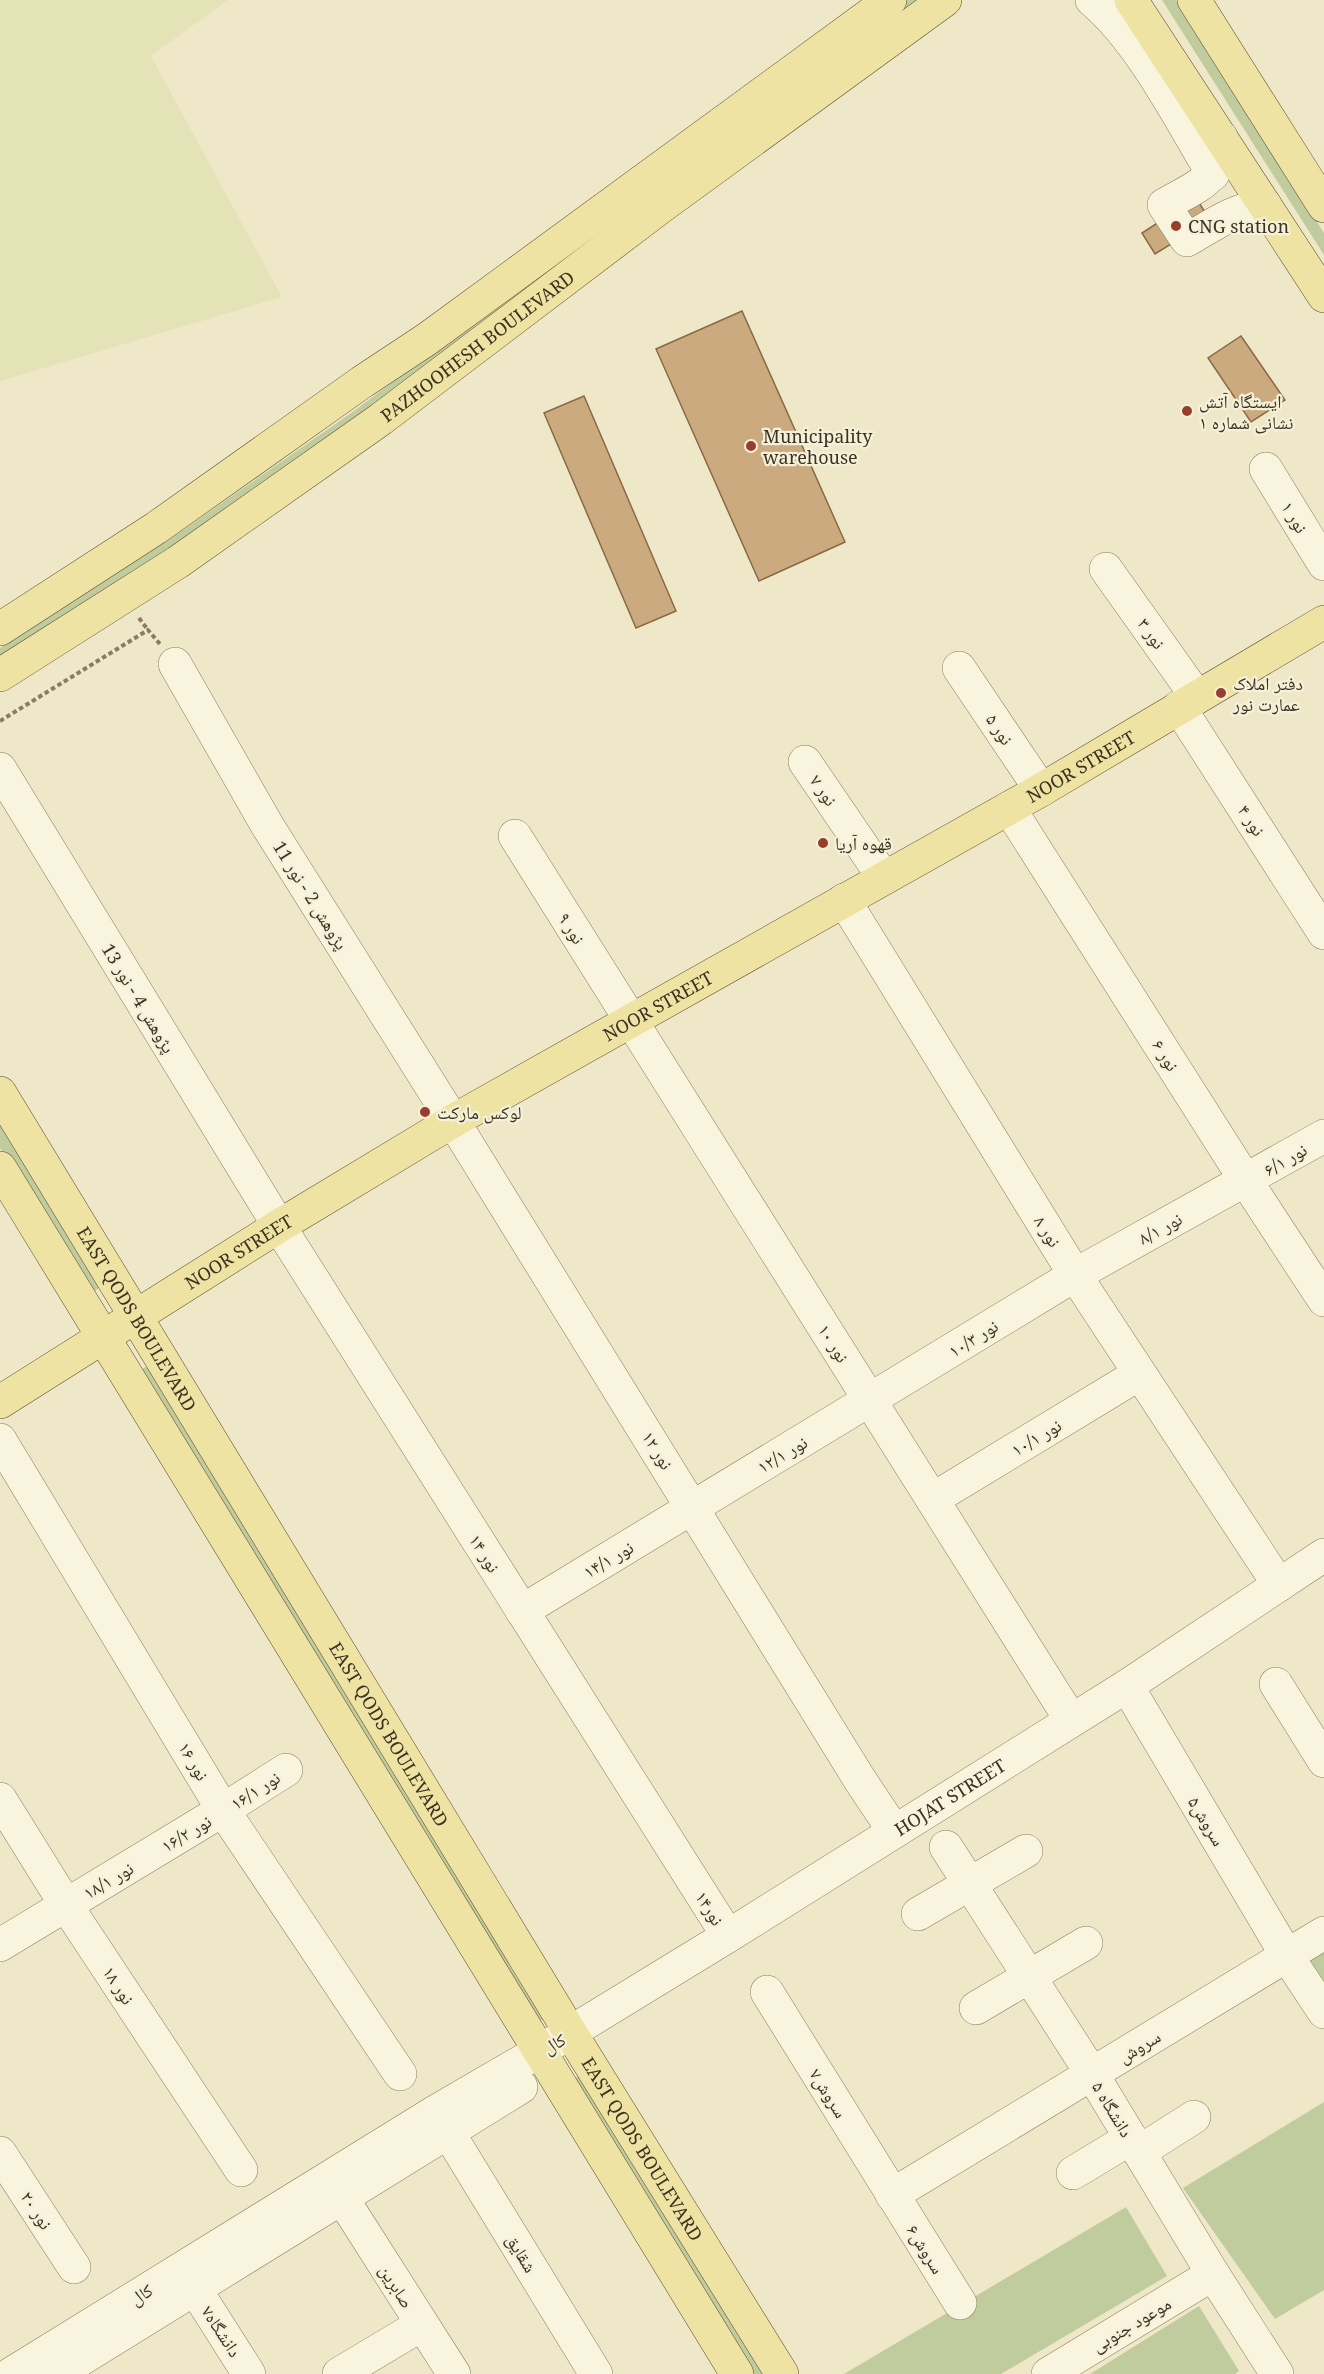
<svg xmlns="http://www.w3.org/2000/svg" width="1324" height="2374" viewBox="0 0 1324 2374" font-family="'Noto Serif','Noto Naskh Arabic',serif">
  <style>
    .farmland { fill: #e4e3b7 }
    .green { fill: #c0cc9d }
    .building { fill: #cbaa80; stroke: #896a44; stroke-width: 1.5 }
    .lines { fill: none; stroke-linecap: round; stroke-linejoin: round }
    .minor-casing { stroke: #8a7c5e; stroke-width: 34 }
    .major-casing { stroke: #594a32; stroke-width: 34 }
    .path { stroke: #8a7c5e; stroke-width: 4; stroke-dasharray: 4.5 3; stroke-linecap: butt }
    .minor { stroke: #f9f4dd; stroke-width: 33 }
    .major { stroke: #efe3a3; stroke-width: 33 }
    .poi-dot { fill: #983e2f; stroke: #f5f1d9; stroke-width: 2 }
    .labels { text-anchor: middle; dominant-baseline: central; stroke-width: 4.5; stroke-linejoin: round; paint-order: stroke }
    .poi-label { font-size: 18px; fill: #3b3221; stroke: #f5f1d9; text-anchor: start }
    .street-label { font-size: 18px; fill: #3b3221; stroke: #f5f1d9 }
  </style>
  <rect width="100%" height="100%" fill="#eee8c9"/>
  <!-- farmland -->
  <path class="farmland" d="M 0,0 L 228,0 L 151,56 L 282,297 L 0,381 Z"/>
  <!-- green -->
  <path class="green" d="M 906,0 L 922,0 L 355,423 L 0,663 L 0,648 L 186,528 L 351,413 Z
    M 1162,0 L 1176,0 L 1324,233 L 1324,255 Z
    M 0,1118 L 100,1287 L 95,1291 L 88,1290 L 82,1284 L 0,1148 Z
    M 145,1367 L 152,1369 L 544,2020 L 538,2020 L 141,1370 Z
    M 1324,1950 L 1324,1992 L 1305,1962 Z
    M 582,2074 L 773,2374 L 753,2374 L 575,2081 L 577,2076 Z
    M 1324,2102 L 1324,2290 L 1275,2319 L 1183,2188 Z
    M 1126,2207 L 1167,2276 L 1001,2374 L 844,2374 Z
    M 1199,2306 L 1239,2371 L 1235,2374 L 1090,2374 Z"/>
  <!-- building -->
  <path class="building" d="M 1196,198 L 1210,220 L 1155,254 L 1142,233 Z
    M 742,311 L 845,542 L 759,581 L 656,349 Z
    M 1241,336 L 1285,400 L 1251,422 L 1208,358 Z
    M 584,396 L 676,611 L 636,628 L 544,413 Z"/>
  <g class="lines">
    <defs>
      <g id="minor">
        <path d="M 1092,0 C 1140,40 1180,119 1213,174"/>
        <path d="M 1221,137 C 1221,182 1198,185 1164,205 L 1187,240 C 1213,225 1235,209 1265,205"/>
        <path d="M 1266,469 L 1324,564"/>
        <path d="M 1106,569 L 1197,697"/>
        <path d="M 175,664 L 267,825 L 453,1121 L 860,1780 L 894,1831"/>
        <path d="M 959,668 L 1041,790"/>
        <path d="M 1179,707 L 1324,933"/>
        <path d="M 805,762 L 884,878"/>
        <path d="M 0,769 L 279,1226 L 728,1936"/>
        <path d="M 1009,808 L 1246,1181 L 1324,1300"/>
        <path d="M 515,836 L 1071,1720"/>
        <path d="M 844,900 L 1075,1275 L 1279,1585"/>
        <path d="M 0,1440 L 223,1810 L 400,2074"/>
        <path d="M 933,1499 L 1139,1374"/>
        <path d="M 522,1611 L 1075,1275 L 1324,1136"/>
        <path d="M 1276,1684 L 1324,1761"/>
        <path d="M 1127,1686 L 1287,1956 L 1324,2012"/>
        <path d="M 0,1799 L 66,1905 L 241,2170"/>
        <path d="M 946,1847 L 1092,2074 L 1213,2274 L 1277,2374"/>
        <path d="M 918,1914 L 1026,1851"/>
        <path d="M 0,1945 L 228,1807 L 286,1770"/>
        <path d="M 767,1992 L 960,2303"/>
        <path d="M 976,2008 L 1086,1943"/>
        <path d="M 448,2132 L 596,2374"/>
        <path d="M 1139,2152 L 1194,2117"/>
        <path d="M 0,2153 L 74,2267"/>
        <path d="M 1073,2173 L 1131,2138"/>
        <path d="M 892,2195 L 1324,1933"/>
        <path d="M 342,2198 L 454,2374"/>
        <path d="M 195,2289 L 249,2374"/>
        <path id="s1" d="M 11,2374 L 435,2112 L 540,2051 L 728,1936 L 1127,1686 L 1324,1555"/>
        <path d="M 57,2374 L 521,2087"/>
        <path d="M 339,2374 L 421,2325"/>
        <path d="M 1048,2374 L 1213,2274"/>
      </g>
      <g id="major">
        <path d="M 1131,0 L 1324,296"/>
        <path d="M 1194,0 L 1324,206"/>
        <path d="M 0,629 L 156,528 L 362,382 L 427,339 L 890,0"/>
        <path id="s2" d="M 0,675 L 178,562 L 381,419 L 662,206 L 945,0"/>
        <path id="s3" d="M 0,1093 L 570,2032 L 782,2374"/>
        <path d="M 0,1168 L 737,2374"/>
        <path id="s4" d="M 0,1402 L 279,1226 L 453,1121 L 1041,790 L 1324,622"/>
      </g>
    </defs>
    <!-- minor casing -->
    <use href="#minor" class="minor-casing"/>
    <!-- major casing -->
    <use href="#major" class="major-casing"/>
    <!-- path -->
    <path class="path" d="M 139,618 L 148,630
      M 0,721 L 148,630 L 160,644"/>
    <!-- minor -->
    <use href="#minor" class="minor"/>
    <!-- major -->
    <use href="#major" class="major"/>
  </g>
  <!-- markers -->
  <g class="poi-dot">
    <circle cx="1176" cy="226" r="6"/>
    <circle cx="1187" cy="411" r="6"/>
    <circle cx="751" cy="446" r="6"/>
    <circle cx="1221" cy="693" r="6"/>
    <circle cx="823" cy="843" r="6"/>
    <circle cx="425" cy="1112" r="6"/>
  </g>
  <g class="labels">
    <!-- poi labels -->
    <g class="poi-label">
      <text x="1188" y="226">CNG station</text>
      <text x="1199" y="401">ایستگاه آتش<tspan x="1199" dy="21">نشانی شماره ۱</tspan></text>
      <text x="763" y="436">Municipality<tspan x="763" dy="21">warehouse</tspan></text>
      <text x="1233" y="683">دفتر املاک<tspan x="1233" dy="21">عمارت نور</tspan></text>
      <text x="835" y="843">قهوه آریا</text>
      <text x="437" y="1112">لوکس مارکت</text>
    </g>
    <!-- street labels -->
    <g class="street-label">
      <text stroke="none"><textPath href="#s2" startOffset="580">PAZHOOHESH BOULEVARD</textPath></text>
      <text transform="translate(1295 517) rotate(59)">نور ۱</text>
      <text transform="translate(1152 633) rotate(55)">نور ۳</text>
      <text transform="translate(1000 729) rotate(56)">نور ۵</text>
      <text stroke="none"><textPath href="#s4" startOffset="1254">NOOR STREET</textPath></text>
      <text transform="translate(824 790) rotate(56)">نور ۷</text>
      <text transform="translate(1252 820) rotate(57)">نور ۴</text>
      <text transform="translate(311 895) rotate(58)">پژوهش 2 - نور 11</text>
      <text transform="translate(572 928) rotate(58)">نور ۹</text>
      <text transform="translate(139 998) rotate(59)">پژوهش 4 - نور 13</text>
      <text stroke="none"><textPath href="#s4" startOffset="768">NOOR STREET</textPath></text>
      <text transform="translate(1166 1055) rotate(58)">نور ۶</text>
      <text transform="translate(1285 1159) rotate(-30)">نور ۶/۱</text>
      <text transform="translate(1160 1228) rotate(-29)">نور ۸/۱</text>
      <text transform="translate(1048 1231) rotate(58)">نور ۸</text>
      <text stroke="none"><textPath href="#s4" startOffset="282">NOOR STREET</textPath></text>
      <text stroke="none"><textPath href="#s3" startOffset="264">EAST QODS BOULEVARD</textPath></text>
      <text transform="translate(973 1338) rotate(-32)">نور ۱۰/۳</text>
      <text transform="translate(834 1343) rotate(58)">نور ۱۰</text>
      <text transform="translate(1036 1437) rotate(-31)">نور ۱۰/۱</text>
      <text transform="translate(658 1450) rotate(58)">نور ۱۲</text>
      <text transform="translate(782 1454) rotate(-31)">نور ۱۲/۱</text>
      <text transform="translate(485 1553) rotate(58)">نور ۱۴</text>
      <text transform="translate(608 1559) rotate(-31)">نور ۱۴/۱</text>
      <text stroke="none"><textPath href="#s3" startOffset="750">EAST QODS BOULEVARD</textPath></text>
      <text transform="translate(194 1761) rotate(59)">نور ۱۶</text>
      <text transform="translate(255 1790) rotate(-33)">نور ۱۶/۱</text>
      <text stroke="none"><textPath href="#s1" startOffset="1102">HOJAT STREET</textPath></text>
      <text transform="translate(1207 1821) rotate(59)">سروش۵</text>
      <text transform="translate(186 1833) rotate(-31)">نور ۱۶/۲</text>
      <text transform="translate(108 1880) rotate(-31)">نور ۱۸/۱</text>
      <text transform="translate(710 1908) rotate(58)">نور۱۴</text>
      <text transform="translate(119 1985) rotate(57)">نور ۱۸</text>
      <text transform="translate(554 2043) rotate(-29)">کال</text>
      <text transform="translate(1139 2046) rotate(-31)">سروش</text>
      <text transform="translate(829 2093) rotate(58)">سروش۷</text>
      <text transform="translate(1113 2109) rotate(59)">دانشگاه ۵</text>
      <text stroke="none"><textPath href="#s3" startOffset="1236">EAST QODS BOULEVARD</textPath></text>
      <text transform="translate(37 2210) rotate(57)">نور ۲۰</text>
      <text transform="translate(926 2249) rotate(58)">سروش۶</text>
      <text transform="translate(522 2253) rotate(59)">شقایق</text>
      <text transform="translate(397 2286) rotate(58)">صابرین</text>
      <text transform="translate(141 2294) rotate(-32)">کال</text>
      <text transform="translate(1131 2324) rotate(-31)">موعود جنوبی</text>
      <text transform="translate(222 2331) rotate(57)">دانشگاه۷</text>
    </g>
  </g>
</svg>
